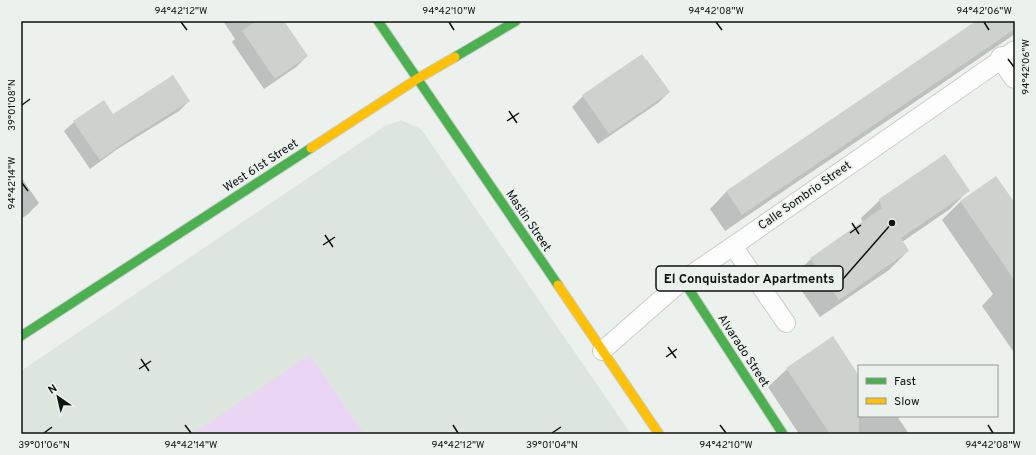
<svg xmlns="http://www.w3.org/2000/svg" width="1036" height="455" viewBox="0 0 1036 455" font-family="Overpass,sans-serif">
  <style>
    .built { fill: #dce6df }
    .green { fill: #ead5f5 }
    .shadow { fill: #0003 }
    .building { fill: #ced2cf }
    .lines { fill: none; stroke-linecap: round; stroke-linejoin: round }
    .lane-casing { stroke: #c9cdcb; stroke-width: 20 }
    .street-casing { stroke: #c9cdcb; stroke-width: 24 }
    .fast-casing { stroke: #c9cdcb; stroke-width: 11 }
    .slow-casing { stroke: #c9cdcb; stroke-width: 11 }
    .lane { stroke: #fcfdfc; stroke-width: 18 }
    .street { stroke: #fcfdfc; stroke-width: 22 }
    .fast { stroke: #4caf50; stroke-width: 9 }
    .slow { stroke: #ffc107; stroke-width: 9 }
    .ticks { fill: none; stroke: #0f1210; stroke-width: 1.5 }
    .labels { text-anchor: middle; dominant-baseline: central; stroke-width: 4; stroke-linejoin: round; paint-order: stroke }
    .street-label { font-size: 12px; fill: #0f1210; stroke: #ebf2ee }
    .leader { fill: none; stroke: #0f1210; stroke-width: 1.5 }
    .callout-dot { fill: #0f1210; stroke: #ebf2ee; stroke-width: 1.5 }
    .callout { fill: #ebf2ee; stroke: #0f1210; stroke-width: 1.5 }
    .callout-label { font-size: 13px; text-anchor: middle; font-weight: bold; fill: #0f1210 }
    .neatline { fill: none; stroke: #0f1210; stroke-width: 1.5 }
    .ticks-label { font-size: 10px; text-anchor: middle; fill: #0f1210 }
  </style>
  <rect width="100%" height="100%" fill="#ecf1ee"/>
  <!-- built -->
  <path class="built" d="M 401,120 L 421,129 L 631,434 L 21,434 L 21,371 L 385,126 Z"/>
  <!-- green -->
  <path class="green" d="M 310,355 L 364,434 L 193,434 Z"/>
  <!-- shadow -->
  <path class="shadow" d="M 223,21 L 283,21 L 307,56 L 296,67 L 264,89 L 232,42 L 235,39 Z
    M 978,21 L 1015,21 L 1015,34 L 725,231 L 710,209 L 726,192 Z
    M 669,92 L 658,103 L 598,144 L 572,107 L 583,96 Z
    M 189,101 L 179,111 L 116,150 L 90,169 L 64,131 L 74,122 L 104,102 L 113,116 Z
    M 21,177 L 39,203 L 28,214 L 21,219 Z
    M 968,191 L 950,209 L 902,242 L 908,251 L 889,270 L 820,317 L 792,277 L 811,259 L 863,223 L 861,218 L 880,200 Z
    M 961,201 L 1015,205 L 1015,354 L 982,306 L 993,294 L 942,220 Z
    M 787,369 L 859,377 L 859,416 L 897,416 L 909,434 L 799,434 L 768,387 Z"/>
  <!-- building -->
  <path class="building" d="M 256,21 L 284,21 L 308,56 L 275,79 L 242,31 Z
    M 976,21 L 1015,21 L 1015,29 L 742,215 L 726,191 Z
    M 642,54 L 646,60 L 647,60 L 670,92 L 609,134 L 582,95 Z
    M 173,75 L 190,101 L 126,141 L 100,160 L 73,121 L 104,100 L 113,114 Z
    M 945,154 L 970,191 L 901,238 L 909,251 L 839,300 L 810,258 L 882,208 L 879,199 Z
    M 996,176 L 1015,203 L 1015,281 L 960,201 Z
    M 833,336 L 859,376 L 859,434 L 830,434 L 786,368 Z"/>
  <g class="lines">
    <defs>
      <path id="lane" d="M 733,246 L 786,323
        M 602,351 L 683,280 L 733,246 L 1015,50"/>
      <path id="street" d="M 1002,58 L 1015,77"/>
      <path id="fast" d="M 378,21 L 558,285
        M 455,57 L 516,21
        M 683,280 L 783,434
        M 21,336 L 311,148"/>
      <path id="slow" d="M 311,148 L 417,79 L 455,57
        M 558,285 L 659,434"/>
    </defs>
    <!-- lane casing -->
    <use href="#lane" class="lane-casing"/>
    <!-- street casing -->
    <use href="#street" class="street-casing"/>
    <!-- fast casing -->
    <use href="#fast" class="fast-casing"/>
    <!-- slow casing -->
    <use href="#slow" class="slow-casing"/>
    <!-- lane -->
    <use href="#lane" class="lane"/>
    <!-- street -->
    <use href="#street" class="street"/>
    <!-- fast -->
    <use href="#fast" class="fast"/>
    <!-- slow -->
    <use href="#slow" class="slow"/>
  </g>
  <!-- ticks -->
  <path class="ticks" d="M 181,22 L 187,30M 449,22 L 454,30M 716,22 L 722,30M 984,22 L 989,30M 1008,59 L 1014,67M 22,105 L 30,99M 509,111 L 517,123M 507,121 L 519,113M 22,183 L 28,191M 852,223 L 859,234M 850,233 L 861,225M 325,235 L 333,247M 323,245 L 335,237M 668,347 L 676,358M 666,357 L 677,349M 141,359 L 149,371M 139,369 L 151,361M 185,425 L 191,433M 453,425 L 458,433M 720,425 L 726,433M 988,425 L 993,433M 44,433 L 52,427M 552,433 L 561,427"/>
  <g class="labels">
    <!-- street labels -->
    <g class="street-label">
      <text transform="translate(261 166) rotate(-33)">West 61st Street</text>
      <text transform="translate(805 196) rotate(-35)">Calle Sombrio Street</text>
      <text transform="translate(528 221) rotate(56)">Mastin Street</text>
      <text transform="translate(743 351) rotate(57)">Alvarado Street</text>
    </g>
  </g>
  <!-- callouts -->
  <path class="leader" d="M892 223L843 279"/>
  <circle class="callout-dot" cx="892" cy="223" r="4"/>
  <rect class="callout" x="656" y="266" width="187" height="25" rx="4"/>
  <g class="callout-label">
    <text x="749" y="283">El Conquistador Apartments</text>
  </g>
  <!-- border -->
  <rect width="1036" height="455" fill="none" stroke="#ebf2ee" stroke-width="44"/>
  <!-- legend -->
  <rect x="858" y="365" width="140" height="52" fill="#ebf2ee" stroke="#939895"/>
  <rect x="866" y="378" width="20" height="6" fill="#4caf50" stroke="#939895"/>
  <text x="894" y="385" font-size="12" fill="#0f1210">Fast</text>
  <rect x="866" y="398" width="20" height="6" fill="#ffc107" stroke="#939895"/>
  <text x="894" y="405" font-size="12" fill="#0f1210">Slow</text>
  <!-- north arrow -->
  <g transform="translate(58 397) rotate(326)" stroke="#ebf2ee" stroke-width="3" paint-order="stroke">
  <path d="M0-3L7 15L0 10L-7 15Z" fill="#0f1210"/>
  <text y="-6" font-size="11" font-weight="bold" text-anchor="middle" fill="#0f1210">N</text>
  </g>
  <rect x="22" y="22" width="992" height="411" class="neatline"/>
  <g class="ticks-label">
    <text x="181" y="14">94°42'12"W</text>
    <text x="449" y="14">94°42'10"W</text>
    <text x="716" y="14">94°42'08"W</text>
    <text x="984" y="14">94°42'06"W</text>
    <text transform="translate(1025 67) rotate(-90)" y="4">94°42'06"W</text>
    <text transform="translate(11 105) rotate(-90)" y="4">39°01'08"N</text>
    <text transform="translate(11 183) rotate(-90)" y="4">94°42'14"W</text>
    <text x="44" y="448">39°01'06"N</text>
    <text x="191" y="448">94°42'14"W</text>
    <text x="458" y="448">94°42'12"W</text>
    <text x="552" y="448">39°01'04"N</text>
    <text x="726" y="448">94°42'10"W</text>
    <text x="993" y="448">94°42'08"W</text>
  </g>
</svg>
